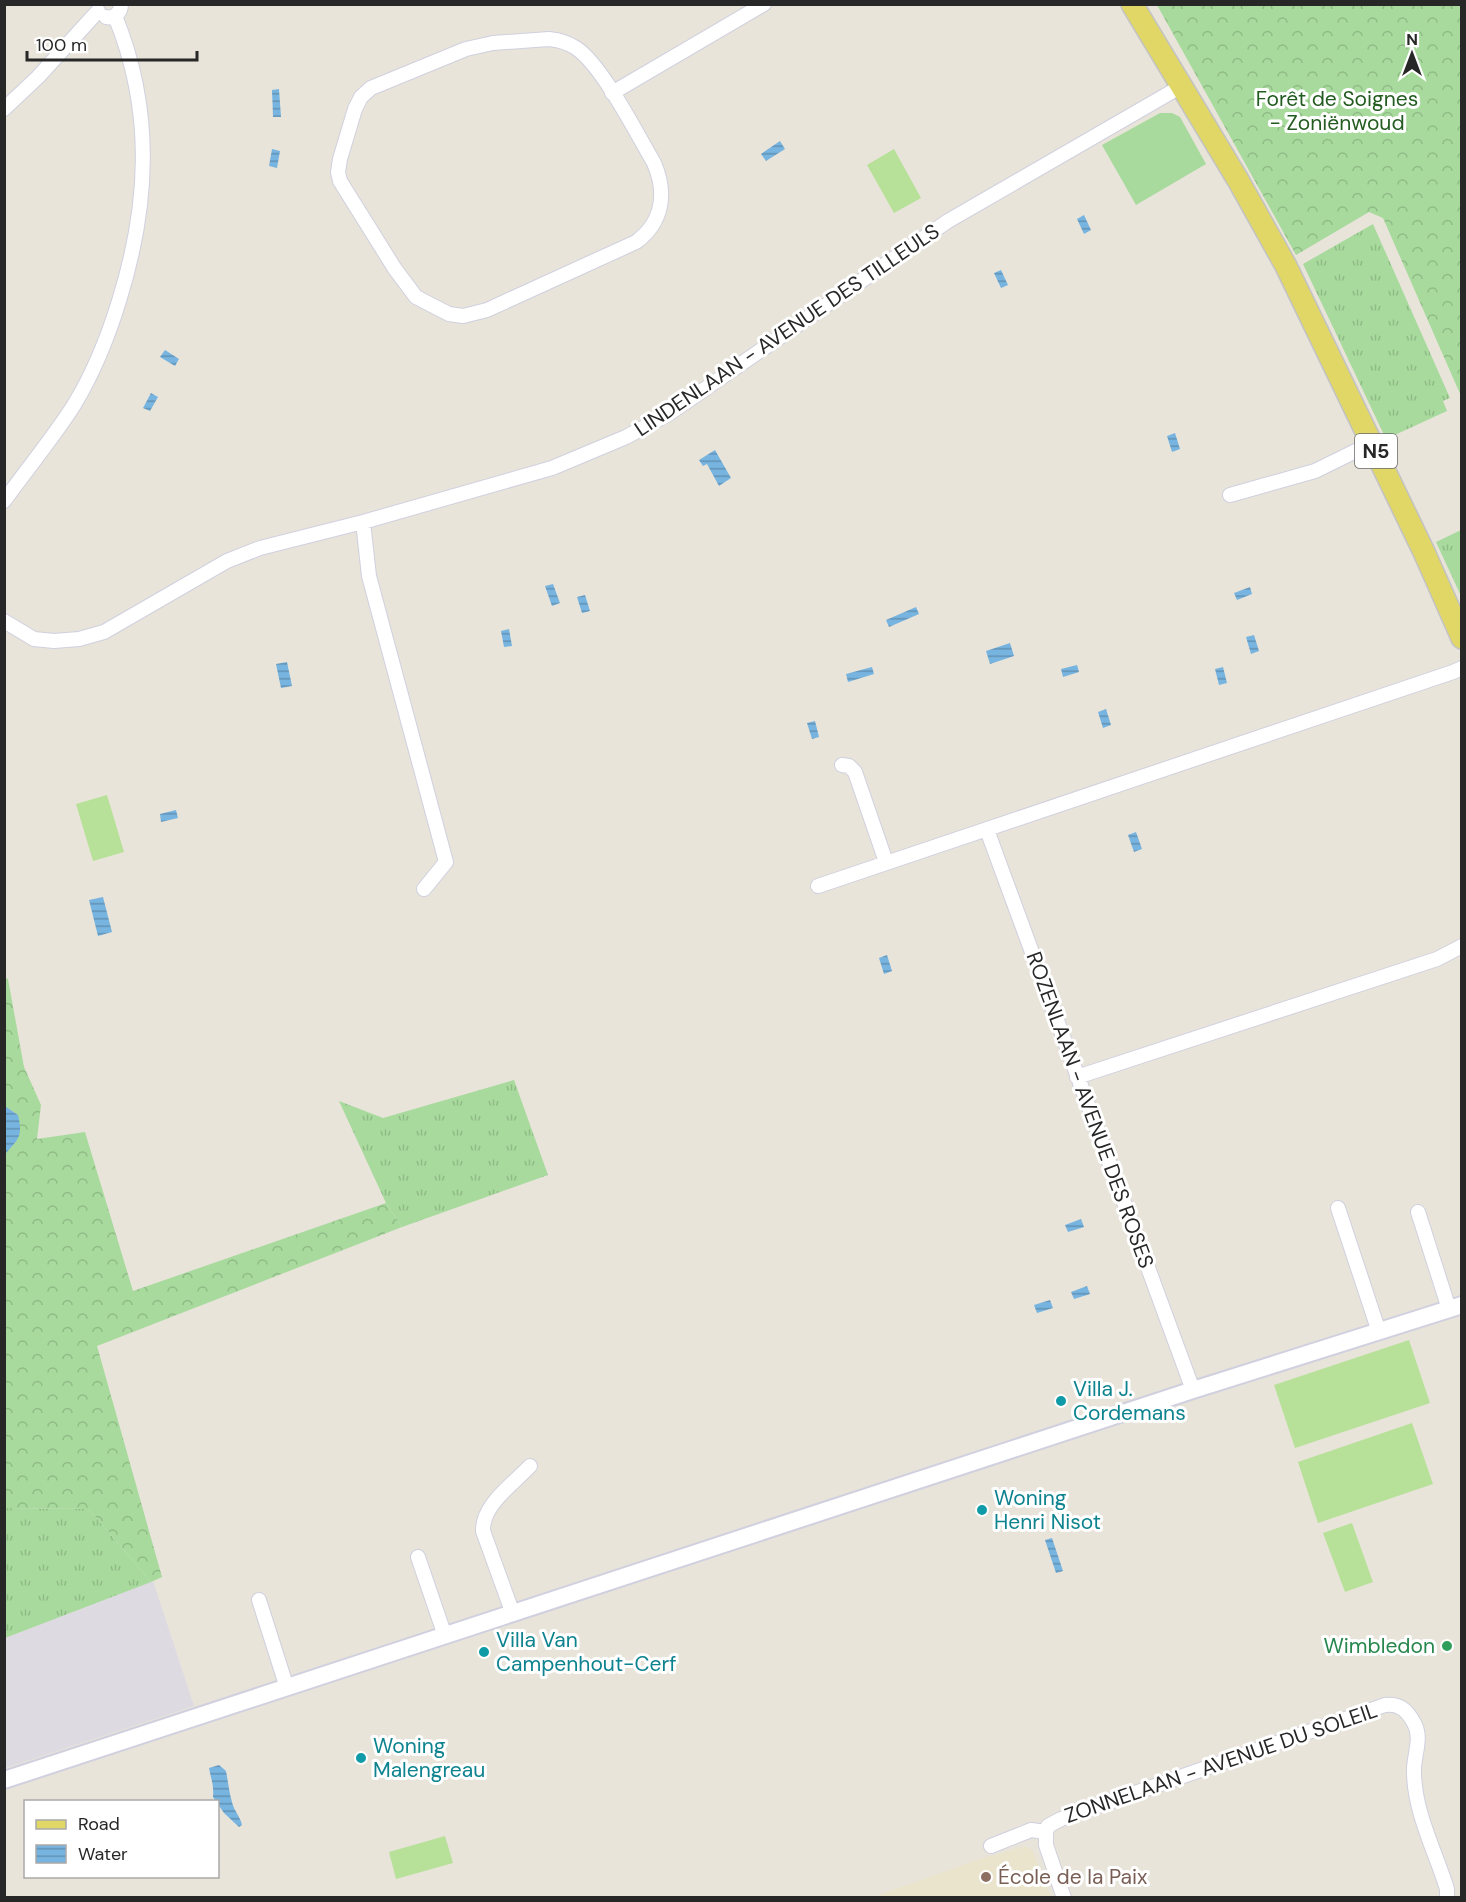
<svg xmlns="http://www.w3.org/2000/svg" width="1466" height="1902" viewBox="0 0 1466 1902" font-family="'DM Sans',sans-serif">
  <style>
    .industrial { fill: #dddae1 }
    .education { fill: #e9e4cb }
    .grass { fill: url(#grass-tufts) }
    .forest { fill: url(#forest-crowns) }
    .garden { fill: #a7da9c }
    .pitch { fill: #b7e098 }
    .water { fill: url(#water-rules) }
    .lines { fill: none; stroke-linecap: round; stroke-linejoin: round }
    .minor-casing { stroke: #d0d0df; stroke-width: 16 }
    .tertiary-casing { stroke: #d0d0df; stroke-width: 20 }
    .primary-casing { stroke: #c3c3c3; stroke-width: 24 }
    .minor { stroke: #fff; stroke-width: 14 }
    .tertiary { stroke: #fff; stroke-width: 16 }
    .primary { stroke: #e0d767; stroke-width: 21 }
    .culture-dot { fill: #0f9aa8; stroke: #fff; stroke-width: 2 }
    .leisure-dot { fill: #2e9e5b; stroke: #fff; stroke-width: 2 }
    .education-dot { fill: #8d6e63; stroke: #fff; stroke-width: 2 }
    .labels { text-anchor: middle; dominant-baseline: central; stroke-width: 6; stroke-linejoin: round; paint-order: stroke }
    .shield { fill: #fff; stroke: #686868; stroke-width: 1.5 }
    .shield-label { font-size: 20px; font-weight: bold; fill: #272727 }
    .park-label { font-size: 21px; fill: #235b20; stroke: #fff }
    .street-label { font-size: 21px; fill: #272727; stroke: #fff }
    .culture-label { font-size: 21px; fill: #0d838f; stroke: #fff; text-anchor: start }
    .leisure-label { font-size: 21px; fill: #27864d; stroke: #fff; text-anchor: end }
    .education-label { font-size: 21px; fill: #785e54; stroke: #fff; text-anchor: start }
  </style>
  <defs>
    <pattern id="grass-tufts" width="24" height="20" patternUnits="userSpaceOnUse" patternTransform="scale(1.5)"><rect width="24" height="20" fill="#a7da9c"/><path d="M3 7l-1-3M5 7V3M7 7l1-3M15 17l-1-3M17 17v-4M19 17l1-3" fill="none" stroke="#90bb86"/></pattern>
    <pattern id="forest-crowns" width="20" height="18" patternUnits="userSpaceOnUse" patternTransform="scale(1.5)"><rect width="20" height="18" fill="#a7da9c"/><path d="M2 6a3 3 0 1 1 6 0M12 15a3 3 0 1 1 6 0" fill="none" stroke="#90bb86"/></pattern>
    <pattern id="water-rules" width="6" height="5" patternUnits="userSpaceOnUse" patternTransform="scale(1.5)"><rect width="6" height="5" fill="#77b4e0"/><path d="M0 2.5h6" fill="none" stroke="#6292b6"/></pattern>
  </defs>
  <rect width="100%" height="100%" fill="#e8e4da"/>
  <!-- industrial -->
  <path class="industrial" d="M 153,1581 L 194,1706 L 5,1768 L 5,1638 Z"/>
  <!-- education -->
  <path class="education" d="M 1023,1847 L 1027,1847 L 1033,1851 L 1051,1897 L 880,1898 L 879,1895 L 977,1860 Z"/>
  <!-- grass -->
  <path class="grass" d="M 1373,224 L 1450,398 L 1443,401 L 1447,411 L 1386,439 L 1303,264 Z
    M 1461,530 L 1461,596 L 1436,542 Z
    M 514,1080 L 548,1175 L 402,1227 L 386,1203 L 339,1101 L 383,1118 Z
    M 5,1508 L 89,1509 L 151,1582 L 5,1638 Z"/>
  <!-- forest -->
  <path class="forest" d="M 1157,5 L 1461,5 L 1461,396 L 1383,218 L 1369,212 L 1296,255 Z
    M 4,977 L 8,979 L 24,1067 L 41,1105 L 37,1139 L 85,1132 L 133,1291 L 386,1203 L 402,1227 L 97,1346 L 162,1577 L 151,1582 L 89,1509 L 5,1508 L 4,1154 L 15,1143 L 18,1115 L 5,1106 Z"/>
  <!-- garden -->
  <path class="garden" d="M 1160,113 L 1172,113 L 1180,117 L 1206,164 L 1136,205 L 1102,145 Z"/>
  <!-- pitch -->
  <path class="pitch" d="M 894,149 L 921,198 L 894,213 L 867,165 Z
    M 107,795 L 124,852 L 93,861 L 76,804 Z
    M 1409,1340 L 1430,1403 L 1295,1448 L 1274,1385 Z
    M 1412,1423 L 1433,1484 L 1318,1523 L 1298,1462 Z
    M 1352,1523 L 1373,1582 L 1345,1592 L 1323,1533 Z
    M 445,1836 L 453,1863 L 396,1879 L 389,1852 Z"/>
  <!-- water -->
  <path class="water" d="M 279,89 L 281,117 L 273,117 L 272,90 Z
    M 780,141 L 785,149 L 766,161 L 761,154 Z
    M 272,149 L 280,151 L 277,168 L 269,166 Z
    M 1084,215 L 1091,230 L 1084,234 L 1077,219 Z
    M 1001,270 L 1008,285 L 1001,288 L 994,273 Z
    M 165,350 L 179,359 L 175,366 L 160,357 Z
    M 151,393 L 158,397 L 150,411 L 143,408 Z
    M 1175,433 L 1180,449 L 1172,452 L 1167,436 Z
    M 715,450 L 731,478 L 719,486 L 707,464 L 703,466 L 699,460 Z
    M 553,584 L 560,603 L 552,606 L 545,586 Z
    M 1250,587 L 1252,594 L 1237,600 L 1234,593 Z
    M 585,595 L 590,611 L 582,613 L 577,597 Z
    M 916,607 L 919,614 L 889,627 L 886,620 Z
    M 509,629 L 512,646 L 504,647 L 501,631 Z
    M 1254,635 L 1259,651 L 1251,654 L 1246,637 Z
    M 1010,643 L 1014,656 L 990,664 L 986,651 Z
    M 287,662 L 292,686 L 281,688 L 276,664 Z
    M 1077,665 L 1079,672 L 1063,677 L 1061,669 Z
    M 872,667 L 874,674 L 848,682 L 846,674 Z
    M 1223,667 L 1227,683 L 1219,685 L 1215,669 Z
    M 1106,709 L 1111,725 L 1103,728 L 1098,712 Z
    M 815,721 L 819,737 L 812,739 L 807,723 Z
    M 176,810 L 178,818 L 161,822 L 160,814 Z
    M 1136,832 L 1142,849 L 1134,852 L 1128,835 Z
    M 103,897 L 112,932 L 98,936 L 89,900 Z
    M 887,955 L 892,971 L 884,974 L 879,958 Z
    M 5,1106 L 18,1115 C 23,1136 19,1139 5,1154 Z
    M 1081,1219 L 1084,1227 L 1068,1232 L 1065,1225 Z
    M 1087,1286 L 1090,1294 L 1074,1299 L 1071,1292 Z
    M 1050,1300 L 1053,1308 L 1037,1313 L 1034,1305 Z
    M 1052,1538 L 1063,1571 L 1056,1573 L 1045,1540 Z
    M 219,1765 L 226,1771 C 228,1781 229,1792 232,1802 C 234,1811 240,1816 242,1825 L 239,1827 L 224,1813 L 213,1797 C 214,1785 211,1779 209,1768 Z"/>
  <g class="lines">
    <defs>
      <path id="minor" d="M 106,17 C 114,19 121,13 121,4
        M 549,39 C 559,40 567,42 576,48 C 602,65 637,134 654,163 C 667,193 663,222 636,242 L 487,310 L 463,316 L 449,314 L 416,297 L 395,269 L 340,181 L 338,172 L 340,159 L 355,109 L 361,97 L 371,88 L 466,49 L 493,43 Z
        M 612,93 L 764,4
        M 4,109 L 38,77 L 98,11
        M 1230,495 L 1315,471 L 1372,443
        M 4,501 C 27,469 53,438 74,405 C 94,372 108,337 119,301 C 149,205 154,111 115,16
        M 363,522 L 369,576 L 446,862 L 424,889
        M 4,621 L 34,639 L 54,641 L 79,639 L 104,632 L 227,561 L 260,548 L 363,522 L 552,468 L 626,437 L 670,413 L 948,221 L 1180,87
        M 842,765 L 849,766 L 855,772 L 886,862
        M 987,830 L 1193,1390
        M 818,886 L 1453,672 L 1462,668
        M 1077,1077 L 1437,959 L 1462,946
        M 1338,1208 L 1379,1332
        M 1418,1212 L 1449,1309
        M 418,1557 L 445,1636
        M 259,1600 L 287,1688
        M 513,1614 L 483,1531 C 482,1505 513,1484 530,1466
        M 1046,1832 L 1046,1845 L 1064,1898
        M 991,1846 L 1031,1830 L 1046,1832 L 1048,1826 L 1061,1819 L 1385,1705 C 1399,1703 1407,1710 1414,1723 C 1422,1737 1415,1752 1414,1768 C 1413,1810 1435,1850 1447,1889 L 1447,1898"/>
      <path id="tertiary" d="M 4,1780 L 1193,1390 L 1462,1305"/>
      <path id="primary" d="M 1132,4 L 1238,180 L 1286,266 L 1424,552 L 1462,638"/>
    </defs>
    <!-- minor casing -->
    <use href="#minor" class="minor-casing"/>
    <!-- tertiary casing -->
    <use href="#tertiary" class="tertiary-casing"/>
    <!-- primary casing -->
    <use href="#primary" class="primary-casing"/>
    <!-- minor -->
    <use href="#minor" class="minor"/>
    <!-- tertiary -->
    <use href="#tertiary" class="tertiary"/>
    <!-- primary -->
    <use href="#primary" class="primary"/>
  </g>
  <!-- markers -->
  <g class="culture-dot">
    <circle cx="1061" cy="1401" r="6"/>
    <circle cx="982" cy="1510" r="6"/>
    <circle cx="484" cy="1652" r="6"/>
    <circle cx="361" cy="1758" r="6"/>
  </g>
  <circle class="leisure-dot" cx="1447" cy="1646" r="6"/>
  <circle class="education-dot" cx="986" cy="1877" r="6"/>
  <g class="labels">
    <!-- shield labels -->
    <rect class="shield" x="1355" y="434" width="42" height="34" rx="4.5"/>
    <g class="shield-label">
      <text x="1376" y="451">N5</text>
    </g>
    <!-- park labels -->
    <g class="park-label">
      <text x="1337" y="99">Forêt de Soignes<tspan x="1337" dy="24">- Zoniënwoud</tspan></text>
    </g>
    <!-- street labels -->
    <g class="street-label">
      <text transform="translate(787 330) rotate(-34)">LINDENLAAN - AVENUE DES TILLEULS</text>
      <text transform="translate(1090 1110) rotate(70)">ROZENLAAN - AVENUE DES ROSES</text>
      <text transform="translate(1221 1763) rotate(-19)">ZONNELAAN - AVENUE DU SOLEIL</text>
    </g>
    <!-- culture labels -->
    <g class="culture-label">
      <text x="1073" y="1389">Villa J.<tspan x="1073" dy="24">Cordemans</tspan></text>
      <text x="994" y="1498">Woning<tspan x="994" dy="24">Henri Nisot</tspan></text>
      <text x="496" y="1640">Villa Van<tspan x="496" dy="24">Campenhout-Cerf</tspan></text>
      <text x="373" y="1746">Woning<tspan x="373" dy="24">Malengreau</tspan></text>
    </g>
    <!-- leisure labels -->
    <g class="leisure-label">
      <text x="1435" y="1646">Wimbledon</text>
    </g>
    <!-- education labels -->
    <g class="education-label">
      <text x="998" y="1877">École de la Paix</text>
    </g>
  </g>
  <!-- border -->
  <rect width="1466" height="1902" fill="none" stroke="#272727" stroke-width="12"/>
  <!-- legend -->
  <rect x="24" y="1800" width="195" height="78" fill="#ffffff" stroke="#a9a9a9" stroke-width="1.5"/>
  <rect x="36" y="1820" width="30" height="9" fill="#e0d767" stroke="#a9a9a9" stroke-width="1.5"/>
  <text x="78" y="1830" font-size="18" fill="#272727">Road</text>
  <rect x="36" y="1845" width="30" height="18" fill="url(#water-rules)" stroke="#a9a9a9" stroke-width="1.5"/>
  <text x="78" y="1860" font-size="18" fill="#272727">Water</text>
  <!-- north arrow -->
  <g transform="translate(1412 54)" stroke="#ffffff" stroke-width="4.5" paint-order="stroke">
  <path d="M0-4.5L10 22L0 15L-10 22Z" fill="#272727"/>
  <text y="-9" font-size="16" font-weight="bold" text-anchor="middle" fill="#272727">N</text>
  </g>
  <!-- scale -->
  <path d="M27 51v9h170v-9" fill="none" stroke="#272727" stroke-width="3"/>
  <text x="36" y="51" font-size="18" fill="#272727" stroke="#ffffff" stroke-width="4.5" paint-order="stroke">100 m</text>
</svg>
